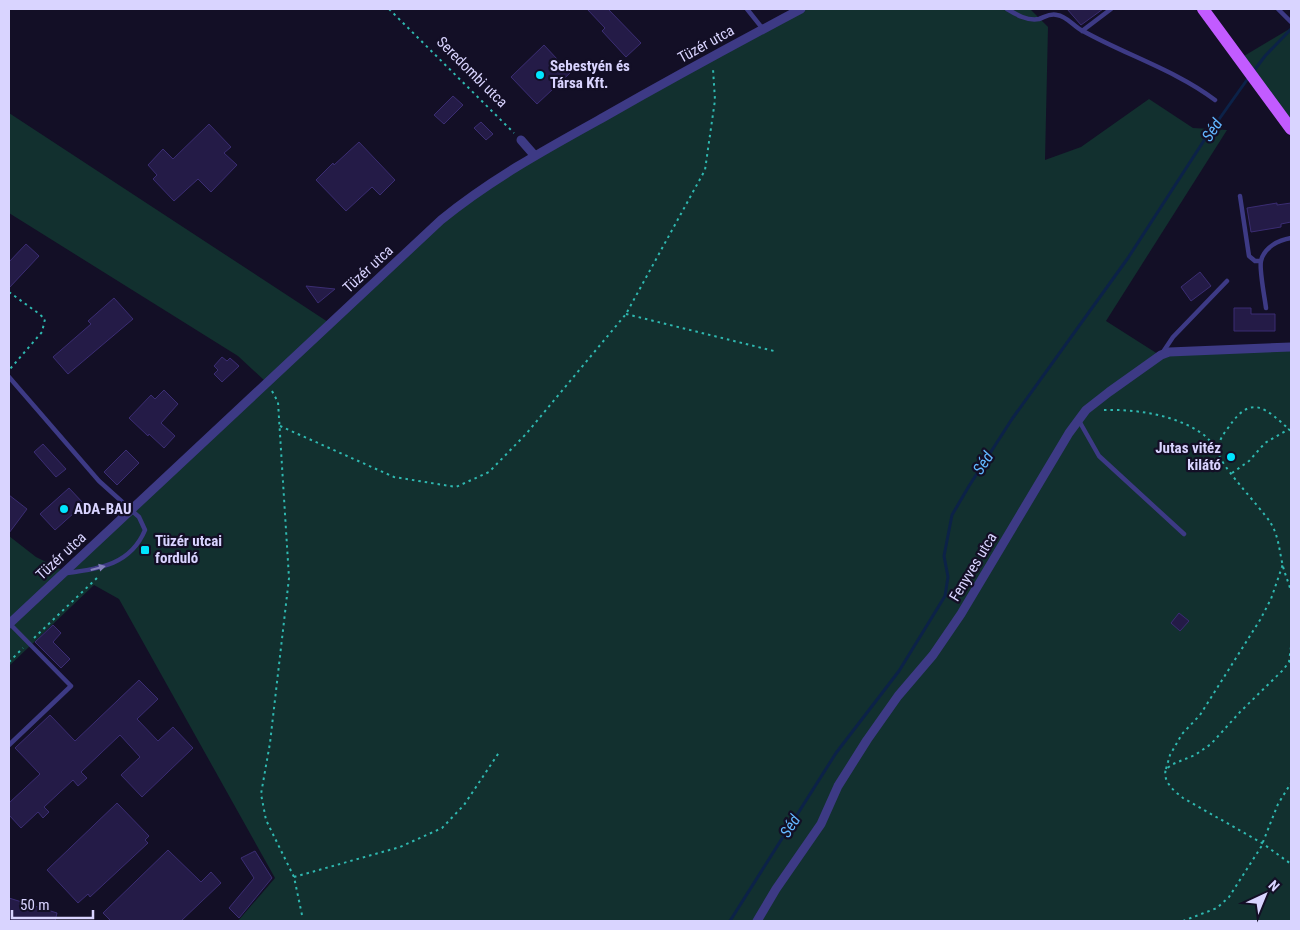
<svg xmlns="http://www.w3.org/2000/svg" width="1300" height="930" viewBox="0 0 1300 930" font-family="'Roboto Condensed',sans-serif">
  <style>
    .green { fill: #12302f }
    .lines { fill: none; stroke-linecap: round; stroke-linejoin: round }
    .stream { stroke: #0c2248; stroke-width: 3 }
    .building { fill: #241b47; stroke: #3b2d73 }
    .path { stroke: #2fb8b0; stroke-width: 2; stroke-dasharray: 2.5 4; stroke-linecap: butt }
    .service { stroke: #3d3a85; stroke-width: 4.5 }
    .minor { stroke: #3d3a85; stroke-width: 9 }
    .primary { stroke: #c25bff; stroke-width: 12 }
    .oneway { fill: #837fbc }
    .poi-dot { fill: #00e5ff; stroke: #130f26; stroke-width: 2 }
    .labels { text-anchor: middle; dominant-baseline: central; stroke-width: 4.5; stroke-linejoin: round; paint-order: stroke }
    .street-label { font-size: 15px; fill: #d9d4ff; stroke: #130f26 }
    .poi-label { font-size: 15px; font-weight: bold; fill: #d9d4ff; stroke: #130f26; text-anchor: start }
    .water-label { font-size: 16px; font-style: italic; fill: #62b6ff; stroke: #130f26 }
  </style>
  <rect width="100%" height="100%" fill="#130f26"/>
  <!-- green -->
  <path class="green" d="M 799,9 L 1030,9 L 1048,27 L 1045,160 L 1081,147 L 1149,99 L 1193,128 L 1227,130 L 1106,321 L 1161,356 L 1291,348 L 1291,921 L 238,921 L 275,878 L 119,599 L 94,585 L 9,666 L 9,536 L 36,557 L 64,571 L 265,381 L 238,356 L 9,213 L 9,113 L 328,322 L 467,196 Z
    M 1291,28 L 1291,129 L 1239,59 Z"/>
  <g class="lines">
    <!-- stream -->
    <path class="stream" d="M 1253,72 L 1265,56 L 1291,29
      M 730,921 L 836,753 L 899,671 L 945,596 L 948,577 L 944,556 L 952,515 L 969,486 L 1012,419 L 1128,258 L 1205,139 L 1249,77"/>
  </g>
  <!-- building -->
  <path class="building" d="M 587,9 L 608,9 L 641,43 L 626,57 L 602,31 L 605,28 Z
    M 1067,9 L 1103,9 L 1081,25 Z
    M 544,45 L 570,73 L 537,104 L 511,77 Z
    M 453,96 L 463,105 L 444,124 L 434,115 Z
    M 481,122 L 493,134 L 486,140 L 474,128 Z
    M 209,124 L 231,147 L 224,153 L 237,165 L 211,192 L 198,179 L 174,201 L 153,179 L 157,175 L 148,165 L 163,149 L 173,159 Z
    M 359,142 L 395,180 L 380,195 L 372,187 L 346,211 L 316,180 L 333,163 L 334,165 Z
    M 1277,203 L 1277,205 L 1291,203 L 1291,222 L 1281,224 L 1281,227 L 1251,232 L 1247,208 Z
    M 26,244 L 39,256 L 9,288 L 9,262 Z
    M 1200,272 L 1211,286 L 1191,301 L 1181,287 Z
    M 306,286 L 335,289 L 318,303 Z
    M 114,298 L 133,319 L 68,374 L 53,357 L 91,324 L 88,321 Z
    M 1234,308 L 1251,308 L 1251,314 L 1275,314 L 1275,331 L 1234,331 Z
    M 222,357 L 227,361 L 230,358 L 239,366 L 222,382 L 214,374 L 218,370 L 214,366 Z
    M 164,390 L 178,404 L 161,423 L 175,436 L 164,448 L 149,434 L 148,436 L 129,418 L 151,395 L 155,399 Z
    M 43,444 L 66,469 L 56,477 L 34,452 Z
    M 126,450 L 139,463 L 117,485 L 104,472 Z
    M 69,488 L 84,504 L 55,530 L 40,514 Z
    M 9,495 L 27,509 L 9,533 Z
    M 1179,613 L 1189,621 L 1180,631 L 1171,623 Z
    M 53,625 L 61,633 L 53,642 L 70,659 L 61,668 L 35,642 Z
    M 139,680 L 158,699 L 137,719 L 158,741 L 173,727 L 193,748 L 142,797 L 121,775 L 140,757 L 120,735 L 81,772 L 87,778 L 78,786 L 73,780 L 44,807 L 49,812 L 43,818 L 38,812 L 21,828 L 9,815 L 9,803 L 40,774 L 15,748 L 50,715 L 75,741 Z
    M 117,803 L 149,836 L 145,840 L 148,843 L 90,897 L 88,894 L 78,903 L 47,870 Z
    M 168,850 L 201,882 L 211,872 L 221,883 L 181,921 L 111,921 L 103,913 Z
    M 255,851 L 272,878 L 239,918 L 229,908 L 254,878 L 241,858 Z
    M 9,898 L 57,913 L 55,921 L 9,921 Z"/>
  <g class="lines">
    <!-- path -->
    <path class="path" d="M 389,9 L 514,133
      M 9,292 L 38,313 L 45,319 L 42,332 L 10,369
      M 626,314 L 774,351
      M 272,391 L 278,402 L 289,578 L 270,743 L 261,794 L 266,820 L 294,877 L 302,915
      M 1104,410 C 1137,409 1177,415 1204,435 C 1209,439 1213,445 1218,449
      M 280,426 L 394,477 L 456,487 L 489,472 L 526,434 L 626,314 L 705,170 L 715,100 L 713,69
      M 1291,431 C 1266,409 1252,392 1228,428 C 1223,434 1217,444 1218,452 C 1219,464 1261,508 1270,522 C 1278,534 1279,548 1282,562 C 1284,572 1288,581 1291,591
      M 1232,473 L 1249,461 L 1265,443 L 1289,429
      M 34,638 L 99,576
      M 1291,647 L 1289,662 L 1283,670 L 1240,712 L 1211,744 L 1195,755 L 1173,764 L 1166,769 C 1162,781 1174,791 1183,798 L 1262,843 L 1291,864
      M 9,662 L 23,648
      M 1166,769 L 1170,755 L 1182,734 L 1200,715 L 1260,620 L 1271,599 L 1283,564
      M 294,877 L 400,847 L 442,828 L 464,805 L 500,751
      M 1183,921 L 1217,908 L 1229,897 L 1261,847 L 1278,804 L 1291,783"/>
    <!-- service -->
    <path class="service" d="M 747,9 L 763,29
      M 1007,9 C 1017,15 1027,21 1039,19 C 1045,17 1050,13 1057,15 C 1067,16 1074,27 1083,31 C 1126,55 1175,70 1215,100
      M 1278,9 L 1291,22
      M 1082,31 L 1111,9
      M 1240,196 L 1249,256 L 1255,261 L 1261,261
      M 1266,308 C 1265,299 1259,269 1261,261 C 1264,247 1279,240 1291,238
      M 1163,352 L 1173,337 L 1227,281
      M 9,377 L 99,481 L 139,517 L 145,530 C 131,564 100,569 67,573
      M 1078,419 L 1099,456 L 1184,534
      M 9,745 L 71,686 L 9,623"/>
    <!-- minor -->
    <path class="minor" d="M 521,140 L 535,156
      M 9,624 L 441,220 C 491,179 548,148 604,117 C 669,80 735,44 801,9
      M 757,921 L 776,889 L 821,824 L 838,786 L 867,740 L 898,696 L 933,655 L 961,614 L 1069,433 L 1086,410 L 1109,392 L 1161,355 L 1169,352 L 1291,347"/>
    <!-- primary -->
    <path class="primary" d="M 1203,9 L 1291,129"/>
  </g>
  <!-- one-way arrows -->
  <defs><path id="oneway-solid" d="M-6-.8H1V-3.2L6.5 0L1 3.2V.8H-6Z" transform="scale(1.25)"/></defs>
  <use class="oneway" href="#oneway-solid" transform="translate(98 568) rotate(-15)"/>
  <!-- markers -->
  <g class="poi-dot">
    <circle cx="540" cy="75" r="5"/>
    <circle cx="1231" cy="457" r="5"/>
    <circle cx="64" cy="509" r="5"/>
    <rect x="140" y="545" width="10" height="10" rx="2.5"/>
  </g>
  <g class="labels">
    <!-- street labels -->
    <g class="street-label">
      <text transform="translate(706 44) rotate(-29)">Tüzér utca</text>
      <text transform="translate(472 72) rotate(45)">Seredombi utca</text>
      <text transform="translate(368 269) rotate(-43)">Tüzér utca</text>
      <text transform="translate(61 556) rotate(-43)">Tüzér utca</text>
      <text transform="translate(973 567) rotate(-59)">Fenyves utca</text>
    </g>
    <!-- poi labels -->
    <g class="poi-label">
      <text x="550" y="66">Sebestyén és<tspan x="550" dy="17">Társa Kft.</tspan></text>
      <text x="1221" y="448" text-anchor="end">Jutas vitéz<tspan x="1221" dy="17">kilátó</tspan></text>
      <text x="74" y="509">ADA-BAU</text>
      <text x="155" y="541">Tüzér utcai<tspan x="155" dy="17">forduló</tspan></text>
    </g>
    <!-- water labels -->
    <g class="water-label">
      <text transform="translate(1212 130) rotate(-57)">Séd</text>
      <text transform="translate(983 463) rotate(-57)">Séd</text>
      <text transform="translate(790 826) rotate(-58)">Séd</text>
    </g>
  </g>
  <!-- border -->
  <rect width="1300" height="930" fill="none" stroke="#d9d4ff" stroke-width="20"/>
  <!-- north arrow -->
  <g transform="translate(1265 895) rotate(44)" stroke="#130f26" stroke-width="4" paint-order="stroke">
  <path d="M0-4L9 19L0 12L-9 19Z" fill="#d9d4ff"/>
  <text y="-8" font-size="14" font-weight="bold" text-anchor="middle" fill="#d9d4ff">N</text>
  </g>
  <!-- scale -->
  <path d="M12 910v8h81v-8" fill="none" stroke="#d9d4ff" stroke-width="2.5"/>
  <text x="20" y="910" font-size="15" fill="#d9d4ff" stroke="#130f26" stroke-width="4" paint-order="stroke">50 m</text>
</svg>
